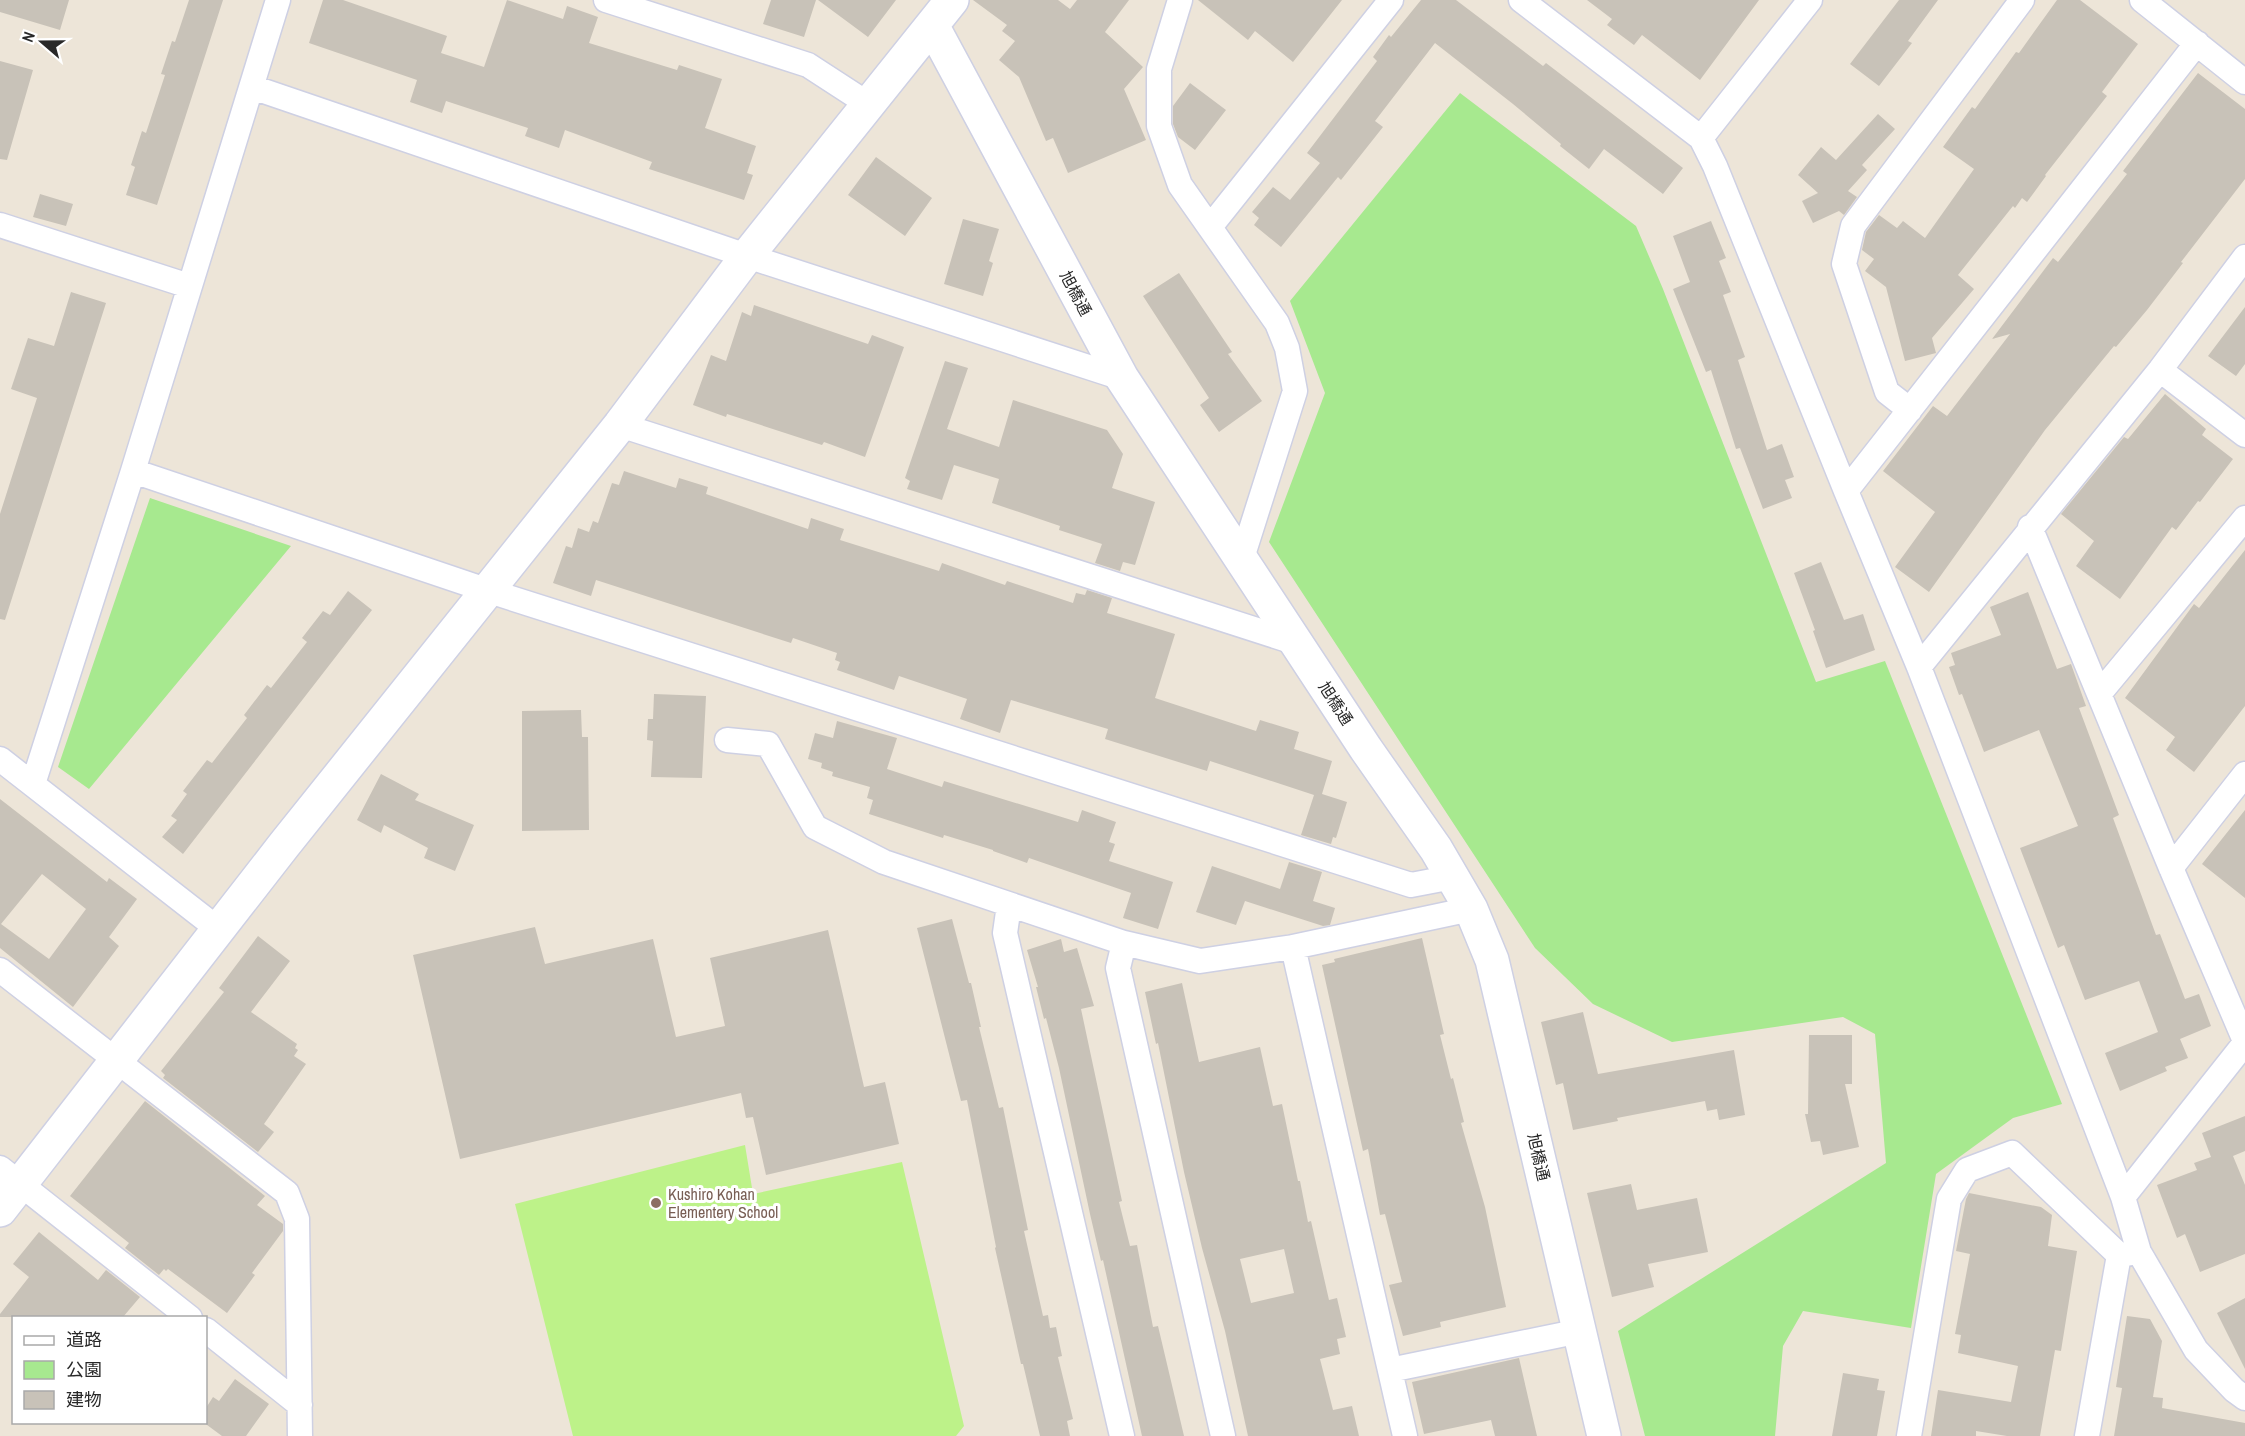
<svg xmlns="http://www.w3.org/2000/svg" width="2245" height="1436" viewBox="0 0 2245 1436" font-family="'Archivo Narrow','Noto Sans JP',sans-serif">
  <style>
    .green { fill: #a7e98f }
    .pitch { fill: #bdf289 }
    .building { fill: #c8c2b8; fill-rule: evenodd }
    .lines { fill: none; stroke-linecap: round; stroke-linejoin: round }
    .street-casing { stroke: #ced0e3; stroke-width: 27 }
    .secondary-casing { stroke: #ced0e3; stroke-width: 36 }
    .street { stroke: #fff; stroke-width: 24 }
    .secondary { stroke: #fff; stroke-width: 33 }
    .education-dot { fill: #8d6e63; stroke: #fff; stroke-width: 2 }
    .labels { text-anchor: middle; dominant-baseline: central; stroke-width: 6; stroke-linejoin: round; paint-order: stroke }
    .street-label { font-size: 16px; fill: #292929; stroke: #fff }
    .education-label { font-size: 16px; fill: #785e54; stroke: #fff; text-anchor: start }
  </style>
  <rect width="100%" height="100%" fill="#ede5d8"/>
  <!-- green -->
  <path class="green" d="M 1460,93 L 1636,226 L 1663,289 L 1816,682 L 1885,661 L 2062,1104 L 2013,1118 L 1936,1174 L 1911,1328 L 1803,1311 L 1783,1346 L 1775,1436 L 1645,1436 L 1618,1331 L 1886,1163 L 1875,1034 L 1843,1017 L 1672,1042 L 1593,1004 L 1535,948 L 1269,542 L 1325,393 L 1290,301 Z
    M 150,498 L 291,546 L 89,789 L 58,767 Z"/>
  <!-- pitch -->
  <path class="pitch" d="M 745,1145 L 753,1194 L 902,1162 L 964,1426 L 956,1436 L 573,1436 L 515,1204 Z"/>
  <!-- building -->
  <path class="building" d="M 0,0 L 69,0 L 60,30 L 0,12 Z
    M 189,0 L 223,0 L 157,205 L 126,195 L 135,167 L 131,165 L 142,131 L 146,133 L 165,75 L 161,74 L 172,41 L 175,42 Z
    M 323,0 L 343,0 L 447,36 L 441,53 L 484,67 L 507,0 L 563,19 L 567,6 L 598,17 L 589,43 L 677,70 L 679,65 L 722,79 L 705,128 L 756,146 L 747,173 L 753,175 L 744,200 L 649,169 L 652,162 L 565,130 L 559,148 L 525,136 L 528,128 L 446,101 L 442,113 L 410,102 L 417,80 L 309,43 Z
    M 771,0 L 816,0 L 804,37 L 763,24 Z
    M 818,0 L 896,0 L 868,37 Z
    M 973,0 L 1058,0 L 1070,9 L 1077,0 L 1129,0 L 1105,32 L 1143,67 L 1124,89 L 1146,140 L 1068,173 L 1053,138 L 1046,141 L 1019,77 L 999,60 L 1015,41 L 1002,31 L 1007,25 Z
    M 1198,0 L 1342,0 L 1293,62 L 1255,31 L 1248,40 Z
    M 1421,0 L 1456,0 L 1543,66 L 1546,63 L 1683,168 L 1663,194 L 1604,149 L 1589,169 L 1560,146 L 1561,144 L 1513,104 L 1435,43 L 1375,121 L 1383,127 L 1341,180 L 1338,177 L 1281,247 L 1254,225 L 1259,218 L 1252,212 L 1273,187 L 1290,200 L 1320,163 L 1307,153 L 1377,61 L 1373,57 L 1389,35 L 1391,37 Z
    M 1587,0 L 1759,0 L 1700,80 L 1642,35 L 1634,45 L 1607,25 L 1612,19 Z
    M 1899,0 L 1938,0 L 1908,41 L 1912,43 L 1879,86 L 1850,64 Z
    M 2057,0 L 2080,0 L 2138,44 L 2102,92 L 2107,96 L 2045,175 L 2046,176 L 2027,202 L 2022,198 L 2015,208 L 2013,206 L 1958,275 L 1974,289 L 1932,338 L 1936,353 L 1905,361 L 1886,287 L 1865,271 L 1874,259 L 1862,250 L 1866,232 L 1879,215 L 1897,228 L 1903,221 L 1925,238 L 1974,169 L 1943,147 L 1972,107 L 1975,109 L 2016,52 L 2019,53 Z
    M 0,61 L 33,70 L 7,160 L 0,159 Z
    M 2198,73 L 2245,109 L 2245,179 L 2181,262 L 2183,263 L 2147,310 L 2116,347 L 2114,346 L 2045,430 L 1929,592 L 1895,567 L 1935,512 L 1883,471 L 1933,406 L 1947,416 L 2010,334 L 1992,339 L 2053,258 L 2058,262 L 2127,174 L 2123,171 Z
    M 1190,83 L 1226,110 L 1195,150 L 1178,137 L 1173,124 L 1173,106 Z
    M 1878,114 L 1895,129 L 1862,165 L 1867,170 L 1848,191 L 1857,197 L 1844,215 L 1839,211 L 1813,223 L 1802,201 L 1818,193 L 1798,175 L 1821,147 L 1836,160 Z
    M 876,157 L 932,198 L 905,236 L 848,195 Z
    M 40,194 L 73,204 L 66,226 L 33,217 Z
    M 963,219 L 999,229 L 989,261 L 993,263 L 983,296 L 944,284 Z
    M 1711,221 L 1726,258 L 1719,261 L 1731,292 L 1723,295 L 1745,357 L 1738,360 L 1767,450 L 1782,444 L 1794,477 L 1785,480 L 1792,498 L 1763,509 L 1740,448 L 1736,449 L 1711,370 L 1706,372 L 1673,289 L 1690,282 L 1673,236 Z
    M 1179,273 L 1232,352 L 1228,354 L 1262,401 L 1219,432 L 1200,405 L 1209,398 L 1143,296 Z
    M 71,292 L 106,303 L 5,620 L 0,619 L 0,514 L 37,398 L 11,389 L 28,338 L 54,346 Z
    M 754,305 L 868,344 L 872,335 L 904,347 L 865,457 L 824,442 L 822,445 L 727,414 L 726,417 L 693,405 L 711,355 L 726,361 L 742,312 L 751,316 Z
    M 2245,307 L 2245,364 L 2236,376 L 2208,356 Z
    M 945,361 L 968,368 L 947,429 L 999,447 L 1013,400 L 1107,430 L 1123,454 L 1112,488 L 1155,502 L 1135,565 L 1123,562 L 1120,571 L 1095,563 L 1102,544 L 1059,530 L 1060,526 L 992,503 L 999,479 L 954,465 L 942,500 L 907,489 L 910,481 L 905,478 Z
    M 2165,394 L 2206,429 L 2202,435 L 2233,459 L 2200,502 L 2198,501 L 2176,530 L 2172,527 L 2120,599 L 2076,566 L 2094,541 L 2061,514 L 2124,437 L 2128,439 Z
    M 624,471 L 676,488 L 679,478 L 708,487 L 706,494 L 808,529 L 811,518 L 844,529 L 840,540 L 939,571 L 942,563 L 1005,585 L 1007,581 L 1073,603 L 1076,593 L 1085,595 L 1087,590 L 1112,598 L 1107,613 L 1175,634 L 1155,698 L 1256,731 L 1260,720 L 1299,732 L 1294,749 L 1332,761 L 1322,794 L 1347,802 L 1336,838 L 1333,837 L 1331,844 L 1301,835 L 1314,795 L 1210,761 L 1207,771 L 1105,739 L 1108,729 L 1011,700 L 1000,733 L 960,719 L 967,699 L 899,676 L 894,690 L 837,670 L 840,662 L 835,660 L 837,653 L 793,638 L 791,643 L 596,580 L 591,596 L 553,583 L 566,546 L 572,548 L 578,528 L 589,532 L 593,521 L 598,523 L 612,483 L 619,485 Z
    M 2245,550 L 2245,706 L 2194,772 L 2166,750 L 2175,737 L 2125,698 L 2194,604 L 2199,608 Z
    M 1821,562 L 1844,620 L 1863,614 L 1875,650 L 1826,668 L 1813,631 L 1815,630 L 1794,573 Z
    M 348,591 L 372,610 L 183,854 L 162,837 L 177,820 L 171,816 L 187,794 L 183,791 L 207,760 L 212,763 L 247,718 L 244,715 L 267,685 L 271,688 L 307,642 L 302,638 L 323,611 L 330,615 Z
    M 2028,592 L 2057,669 L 2071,664 L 2086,706 L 2079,708 L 2119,815 L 2113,818 L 2156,935 L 2160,934 L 2185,999 L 2199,994 L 2211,1026 L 2180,1039 L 2188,1058 L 2165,1067 L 2167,1071 L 2120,1091 L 2105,1053 L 2158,1032 L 2139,981 L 2085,1000 L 2064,945 L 2058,948 L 2020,848 L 2078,826 L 2039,730 L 1984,752 L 1962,694 L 1959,695 L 1949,667 L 1955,665 L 1951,653 L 2001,635 L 1990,607 Z
    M 654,694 L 706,696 L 702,778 L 651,777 L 653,741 L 647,740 L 648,719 L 653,719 Z
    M 581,710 L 582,737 L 588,737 L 589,830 L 522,831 L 522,711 Z
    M 837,721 L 897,738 L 887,769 L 942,787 L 944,781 L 1078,822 L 1082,810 L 1116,822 L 1109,842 L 1115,844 L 1109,861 L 1173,882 L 1158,929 L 1123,918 L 1131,893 L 1029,858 L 1027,863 L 993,851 L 993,850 L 944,835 L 943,838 L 869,814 L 873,800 L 867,798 L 870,787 L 832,776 L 833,772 L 821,768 L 822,763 L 808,759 L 815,733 L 833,738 Z
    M 381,774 L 419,794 L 415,800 L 474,825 L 455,871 L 424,858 L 428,848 L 384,825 L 381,833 L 357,820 Z
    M 0,799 L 107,882 L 109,878 L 137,899 L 109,937 L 119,946 L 73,1007 L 0,948 ZM 42,874 L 86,909 L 49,959 L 1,924 Z
    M 2245,810 L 2245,898 L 2202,864 Z
    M 1289,862 L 1322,872 L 1313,901 L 1335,908 L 1330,925 L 1323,926 L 1245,901 L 1236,925 L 1196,912 L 1212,866 L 1280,889 Z
    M 952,919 L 969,983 L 971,983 L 981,1027 L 979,1027 L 999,1108 L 1003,1107 L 1028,1230 L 1024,1231 L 1043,1316 L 1048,1315 L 1050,1328 L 1056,1327 L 1062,1356 L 1058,1357 L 1073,1419 L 1067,1421 L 1070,1436 L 1040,1436 L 1023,1364 L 1021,1364 L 995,1248 L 996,1247 L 967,1100 L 961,1101 L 917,928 Z
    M 535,927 L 545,964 L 653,939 L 676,1037 L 725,1026 L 710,958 L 828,930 L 864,1087 L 885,1082 L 899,1144 L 766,1175 L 753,1117 L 746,1118 L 741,1093 L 460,1159 L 413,955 Z
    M 258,936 L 290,961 L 251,1012 L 297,1044 L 295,1048 L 298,1050 L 294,1056 L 306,1064 L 264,1124 L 274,1132 L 258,1152 L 163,1078 L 165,1075 L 161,1071 L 224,992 L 219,988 Z
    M 1422,938 L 1444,1034 L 1440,1035 L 1451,1079 L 1453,1078 L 1464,1122 L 1461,1123 L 1485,1207 L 1506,1307 L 1440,1322 L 1441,1327 L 1403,1336 L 1389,1285 L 1402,1282 L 1385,1214 L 1380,1215 L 1368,1149 L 1363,1151 L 1322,965 L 1335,962 L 1334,959 Z
    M 1061,939 L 1064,952 L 1077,948 L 1094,1006 L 1081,1009 L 1122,1201 L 1119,1202 L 1130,1246 L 1137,1245 L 1153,1327 L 1158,1326 L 1184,1436 L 1142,1436 L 1103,1260 L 1101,1261 L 1090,1214 L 1059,1068 L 1046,1018 L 1044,1019 L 1036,987 L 1038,987 L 1027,950 Z
    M 1182,983 L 1199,1062 L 1260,1047 L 1273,1106 L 1282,1104 L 1298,1181 L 1300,1181 L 1308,1222 L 1311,1221 L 1329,1300 L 1337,1298 L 1346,1337 L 1337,1339 L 1340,1354 L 1320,1359 L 1333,1410 L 1352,1406 L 1359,1436 L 1248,1436 L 1225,1331 L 1202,1248 L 1184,1172 L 1158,1043 L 1156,1044 L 1145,992 ZM 1284,1249 L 1294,1293 L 1251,1303 L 1240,1259 Z
    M 1583,1012 L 1598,1074 L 1734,1050 L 1745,1115 L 1719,1120 L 1717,1109 L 1707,1111 L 1705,1101 L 1617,1118 L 1618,1121 L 1573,1130 L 1563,1083 L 1556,1085 L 1541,1022 Z
    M 1809,1035 L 1852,1035 L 1852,1084 L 1845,1084 L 1859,1147 L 1823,1155 L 1820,1141 L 1811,1142 L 1805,1114 L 1808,1114 Z
    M 145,1101 L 265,1196 L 257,1205 L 283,1224 L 283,1231 L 252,1273 L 255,1275 L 227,1313 L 168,1269 L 166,1271 L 164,1269 L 159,1275 L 125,1248 L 129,1243 L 70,1196 Z
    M 2245,1116 L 2245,1151 L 2233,1156 L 2245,1185 L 2245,1254 L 2200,1272 L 2185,1234 L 2177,1238 L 2157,1185 L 2197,1170 L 2194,1163 L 2211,1157 L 2202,1133 Z
    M 1631,1184 L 1637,1210 L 1697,1198 L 1708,1252 L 1648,1264 L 1654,1287 L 1612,1297 L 1587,1193 Z
    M 1969,1193 L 2041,1207 L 2052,1215 L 2048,1246 L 2077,1251 L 2061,1351 L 2055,1350 L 2040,1436 L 2007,1436 L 1976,1431 L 1976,1436 L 1931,1436 L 1938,1390 L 2011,1402 L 2018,1366 L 1958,1353 L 1961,1335 L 1955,1334 L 1970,1254 L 1956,1251 L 1966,1199 Z
    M 39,1232 L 98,1280 L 106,1270 L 140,1297 L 123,1317 L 0,1317 L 0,1314 L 29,1277 L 13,1264 Z
    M 2245,1298 L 2245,1369 L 2217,1313 Z
    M 2127,1316 L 2150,1319 L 2162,1341 L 2153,1397 L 2163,1398 L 2162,1408 L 2245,1423 L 2245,1436 L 2114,1436 L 2122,1388 L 2116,1387 Z
    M 1519,1358 L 1537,1436 L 1495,1436 L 1491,1420 L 1424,1434 L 1412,1382 Z
    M 1843,1373 L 1879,1379 L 1877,1390 L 1885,1391 L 1877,1436 L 1832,1436 Z
    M 235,1379 L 269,1404 L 246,1436 L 222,1436 L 203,1422 L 206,1422 L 206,1408 L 213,1397 L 219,1401 Z"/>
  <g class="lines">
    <defs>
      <path id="street" d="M 606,0 L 808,65 L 868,104
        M 1180,0 L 1159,69 L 1159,126 L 1180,185 L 1277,323 L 1287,348 L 1295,391 L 1242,558
        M 1521,0 L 1701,138 L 1715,166 L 1846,491 L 1919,667 L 2123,1197 L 2139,1252 L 2196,1350 L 2234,1390 L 2245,1398
        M 2142,0 L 2245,82
        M 252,87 L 747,256 L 1122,378
        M 1701,138 L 1810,0
        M 0,225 L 189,286
        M 1210,227 L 1391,0
        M 2160,370 L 2245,435
        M 1910,410 L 1887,392 L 1844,264 L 1853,226 L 2022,0
        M 620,425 L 1297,643
        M 133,471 L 489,591 L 1411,885 L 1453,877
        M 1846,491 L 2197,43
        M 2030,527 L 2171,868 L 2245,1041
        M 1919,667 L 2160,370 L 2245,257
        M 2099,694 L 2245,518
        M 727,740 L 768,744 L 815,827 L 884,862 L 1124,943 L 1200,961 L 1293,947 L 1471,909
        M 0,759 L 218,929
        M 33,784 L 133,471 L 278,0
        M 2171,868 L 2245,774
        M 1009,905 L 1005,933 L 1122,1436
        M 1124,943 L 1118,968 L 1223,1436
        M 1293,947 L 1405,1436
        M 0,970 L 287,1193 L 297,1219 L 300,1436
        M 0,1168 L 190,1318
        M 2123,1197 L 2245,1043
        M 206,1330 L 300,1405
        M 1390,1370 L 1580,1331
        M 1909,1436 L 1949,1199 L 1967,1170 L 2012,1153 L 2119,1255 L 2139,1252
        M 2087,1436 L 2119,1255"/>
      <path id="secondary" d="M 932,25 L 1122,378 L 1366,749 L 1436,849 L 1471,909 L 1492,960 L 1604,1436
        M 0,1210 L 284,845 L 620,425 L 747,256 L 952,0"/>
    </defs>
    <!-- street casing -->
    <use href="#street" class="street-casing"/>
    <!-- secondary casing -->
    <use href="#secondary" class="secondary-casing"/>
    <!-- street -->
    <use href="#street" class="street"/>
    <!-- secondary -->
    <use href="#secondary" class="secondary"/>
  </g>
  <!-- markers -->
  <circle class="education-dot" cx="656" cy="1203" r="6"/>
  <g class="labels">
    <!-- street labels -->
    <g class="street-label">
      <text transform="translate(1076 293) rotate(62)">旭橋通</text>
      <text transform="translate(1336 703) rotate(57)">旭橋通</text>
      <text transform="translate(1539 1157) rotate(77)">旭橋通</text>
    </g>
    <!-- education labels -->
    <g class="education-label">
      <text x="668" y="1194">Kushiro Kohan<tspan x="668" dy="18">Elementery School</tspan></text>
    </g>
  </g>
  <!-- legend -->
  <rect x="12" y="1316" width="195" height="108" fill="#ffffff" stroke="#a9a9a9" stroke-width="1.5"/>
  <rect x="24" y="1336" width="30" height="9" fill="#ffffff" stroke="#a9a9a9" stroke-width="1.5"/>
  <text x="66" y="1346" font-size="18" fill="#292929">道路</text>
  <rect x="24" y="1361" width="30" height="18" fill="#a7e98f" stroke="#a9a9a9" stroke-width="1.5"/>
  <text x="66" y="1376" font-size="18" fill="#292929">公園</text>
  <rect x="24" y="1391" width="30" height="18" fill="#c8c2b8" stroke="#a9a9a9" stroke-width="1.5"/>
  <text x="66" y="1406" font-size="18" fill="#292929">建物</text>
  <!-- north arrow -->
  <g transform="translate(42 42) rotate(290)" stroke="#ffffff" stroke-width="4.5" paint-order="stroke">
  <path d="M0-4.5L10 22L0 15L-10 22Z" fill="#292929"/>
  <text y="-9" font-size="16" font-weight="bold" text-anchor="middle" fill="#292929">N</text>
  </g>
</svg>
